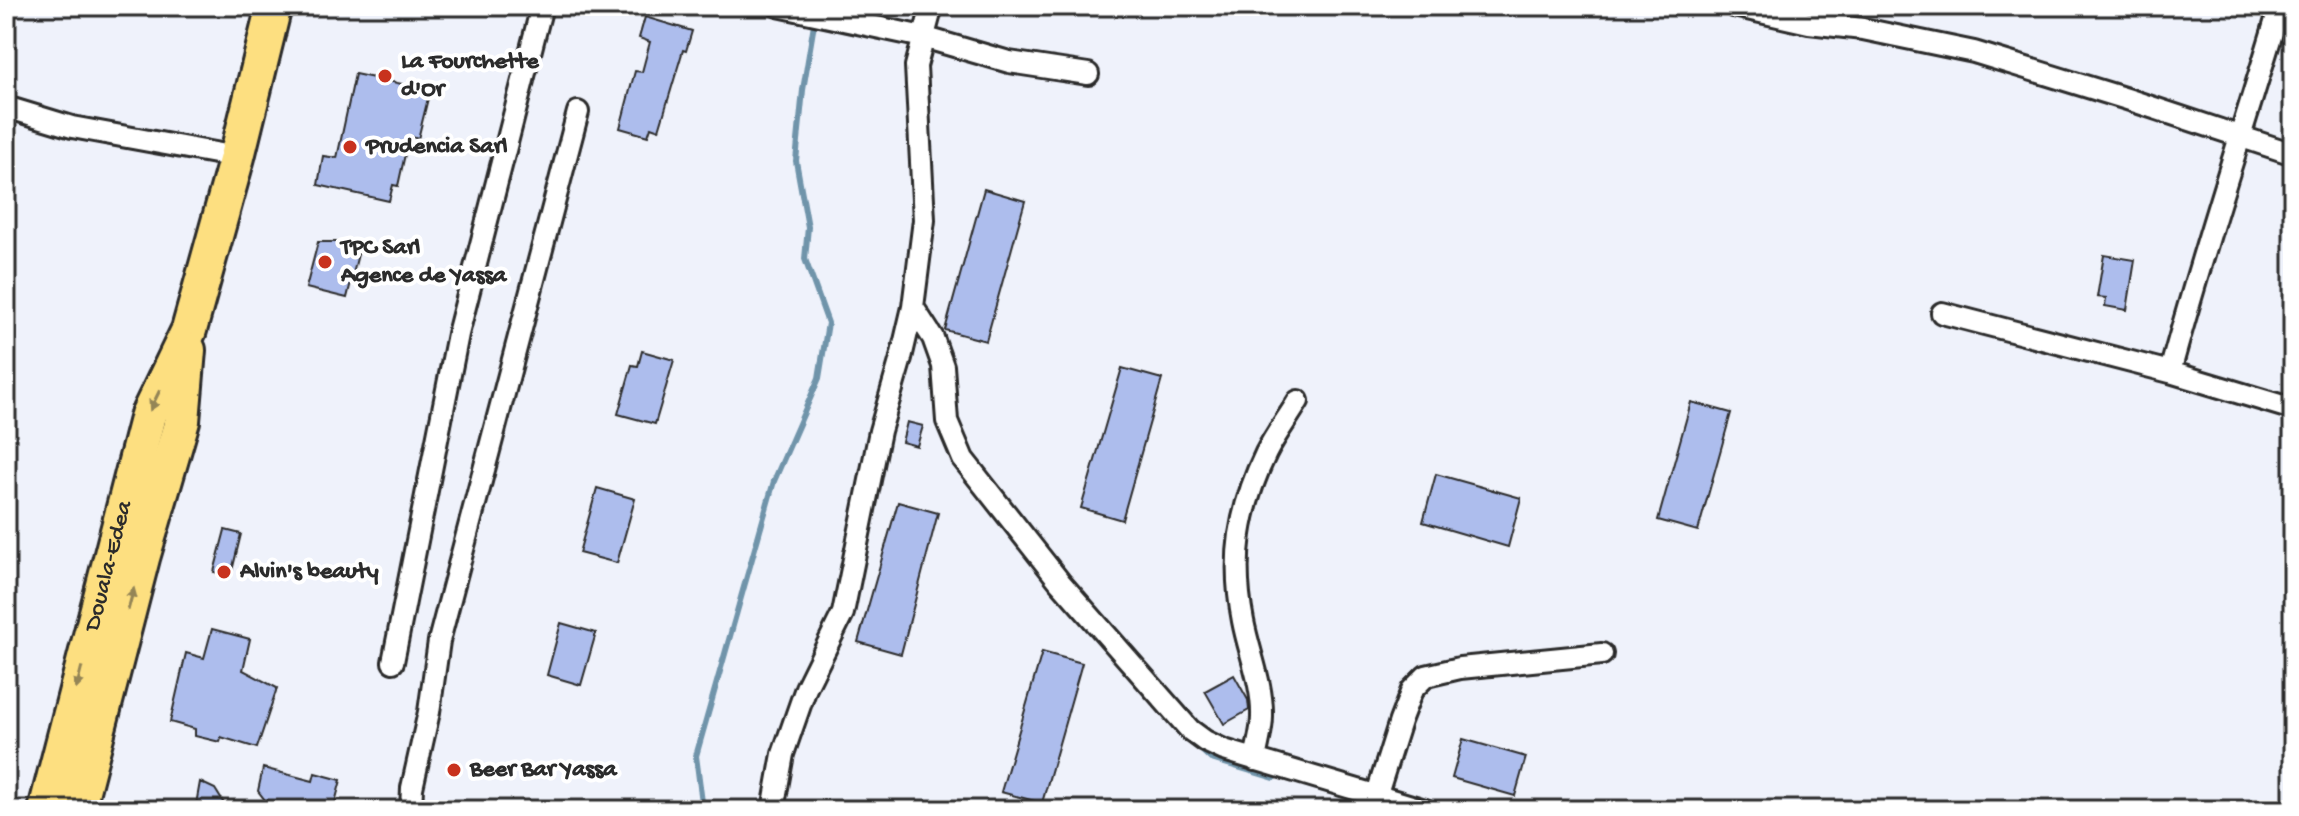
<svg xmlns="http://www.w3.org/2000/svg" width="2299" height="816" viewBox="0 0 2299 816" font-family="'Gochi Hand',sans-serif">
  <style>
    .lines { fill: none; stroke-linecap: round; stroke-linejoin: round }
    .stream { stroke: #6f94aa; stroke-width: 6 }
    .building { fill: #adbded; stroke: #2b2b2b; stroke-width: 2 }
    .minor-casing { stroke: #2b2b2b; stroke-width: 26 }
    .trunk-casing { stroke: #2b2b2b; stroke-width: 40 }
    .minor { stroke: #fff; stroke-width: 20 }
    .trunk { stroke: #fddf80; stroke-width: 34 }
    .oneway { fill: #948556 }
    .poi-dot { fill: #c8321e; stroke: #fff; stroke-width: 3 }
    .labels { text-anchor: middle; dominant-baseline: central; stroke-width: 8; stroke-linejoin: round; paint-order: stroke }
    .poi-label { font-size: 24px; font-weight: bold; fill: #2b2b2b; stroke: #fff; text-anchor: start }
    .street-label { font-size: 24px; fill: #2b2b2b; stroke: #fff }
  </style>
  <rect width="100%" height="100%" fill="#eff2fb"/>
  <filter id="ink" filterUnits="userSpaceOnUse"><feTurbulence type="fractalNoise" baseFrequency=".0125" numOctaves="2"/><feDisplacementMap in="SourceGraphic" scale="16" xChannelSelector="R" yChannelSelector="G"/><feConvolveMatrix kernelMatrix="1 2 1 2 8 2 1 2 1" color-interpolation-filters="sRGB"/></filter>
  <g filter="url(#ink)">
    <g class="lines">
      <!-- stream -->
      <path class="stream" d="M 1195,744 L 1211,759 L 1274,778
        M 703,810 L 696,756 L 774,481 L 819,378 L 828,323 L 805,259 L 808,227 L 796,161 L 803,90 L 815,18"/>
    </g>
    <!-- building -->
    <path class="building" d="M 645,17 L 692,31 L 686,51 L 683,50 L 659,130 L 651,127 L 648,136 L 620,128 L 635,71 L 642,72 L 650,42 L 639,38 Z
      M 355,74 L 430,90 L 418,139 L 409,136 L 398,186 L 393,185 L 389,201 L 318,185 L 323,156 L 337,158 Z
      M 984,189 L 1025,201 L 986,341 L 945,330 Z
      M 318,242 L 361,242 L 347,298 L 306,288 Z
      M 2104,255 L 2135,260 L 2127,310 L 2105,306 L 2106,298 L 2097,297 Z
      M 642,351 L 674,360 L 655,424 L 618,414 L 632,365 L 638,366 Z
      M 1122,368 L 1162,379 L 1122,520 L 1081,508 Z
      M 1691,402 L 1731,413 L 1698,531 L 1658,520 Z
      M 907,422 L 923,426 L 917,446 L 902,442 Z
      M 1436,474 L 1521,498 L 1508,547 L 1423,522 Z
      M 597,488 L 635,499 L 617,563 L 579,553 Z
      M 898,502 L 938,513 L 901,654 L 858,642 Z
      M 225,530 L 241,534 L 231,575 L 214,572 Z
      M 561,623 L 596,633 L 581,685 L 547,675 Z
      M 212,629 L 250,639 L 243,670 L 277,688 L 257,748 L 221,737 L 220,742 L 195,736 L 195,729 L 170,722 L 186,653 L 204,658 Z
      M 1042,652 L 1082,663 L 1042,803 L 1001,792 Z
      M 1234,675 L 1248,700 L 1249,710 L 1224,724 L 1205,691 Z
      M 1463,739 L 1526,757 L 1515,796 L 1452,778 Z
      M 263,768 L 313,781 L 315,773 L 341,780 L 333,810 L 304,810 L 265,800 L 258,791 Z
      M 200,782 L 215,789 L 228,810 L 195,810 Z"/>
    <g class="lines">
      <defs>
        <path id="minor" d="M 778,6 L 923,37 L 1009,62 L 1088,74
          M 1734,6 L 1809,23 L 1863,29 L 1974,52 L 2127,99 L 2293,154
          M 6,107 L 72,127 L 237,157
          M 913,307 L 933,338 L 943,366 L 947,421 L 963,459 L 1060,582 L 1190,730 L 1205,741 L 1224,750 L 1425,810
          M 1942,313 L 2170,372 L 2293,409
          M 2170,372 C 2203,249 2244,128 2280,6
          M 393,662 L 458,334 L 542,6
          M 1255,760 C 1257,746 1262,731 1262,717 C 1263,684 1249,653 1243,621 C 1231,560 1239,509 1266,453 C 1275,435 1288,418 1298,401
          M 411,810 L 412,788 L 429,712 L 439,641 L 578,112
          M 773,810 L 783,754 L 806,688 L 843,613 L 880,431 L 901,358 L 913,307 L 924,220 L 916,66 L 932,6
          M 1372,810 L 1400,721 L 1412,690 L 1426,676 L 1460,668 L 1602,654"/>
        <g id="trunk">
          <path id="s1" d="M 46,810 L 148,415 L 189,330 L 237,157 L 274,6"/>
          <path d="M 77,810 L 142,558 L 182,421 L 188,350"/>
        </g>
      </defs>
      <!-- minor casing -->
      <use href="#minor" class="minor-casing"/>
      <!-- trunk casing -->
      <use href="#trunk" class="trunk-casing"/>
      <!-- minor -->
      <use href="#minor" class="minor"/>
      <!-- trunk -->
      <use href="#trunk" class="trunk"/>
    </g>
    <!-- one-way arrows -->
    <defs><path id="oneway-solid" d="M-6-.8H1V-3.2L6.5 0L1 3.2V.8H-6Z" transform="scale(2)"/></defs>
    <g class="oneway">
      <use href="#oneway-solid" transform="translate(155 400) rotate(116)"/>
      <use href="#oneway-solid" transform="translate(131 599) rotate(-75)"/>
      <use href="#oneway-solid" transform="translate(79 678) rotate(104)"/>
    </g>
  </g>
  <!-- markers -->
  <g class="poi-dot">
    <circle cx="385" cy="76" r="8"/>
    <circle cx="350" cy="147" r="8"/>
    <circle cx="325" cy="262" r="8"/>
    <circle cx="224" cy="572" r="8"/>
    <circle cx="454" cy="770" r="8"/>
  </g>
  <g class="labels">
    <!-- poi labels -->
    <g class="poi-label">
      <text x="401" y="62">La Fourchette<tspan x="401" dy="28">d'Or</tspan></text>
      <text x="366" y="147">Prudencia Sarl</text>
      <text x="341" y="248">TPC Sarl<tspan x="341" dy="28">Agence de Yassa</tspan></text>
      <text x="240" y="572">Alvin's beauty</text>
      <text x="470" y="770">Beer Bar Yassa</text>
    </g>
    <!-- street labels -->
    <g class="street-label">
      <text stroke="none"><textPath href="#s1" startOffset="252">Douala-Edea</textPath></text>
    </g>
  </g>
  <!-- margin -->
  <rect width="2299" height="816" fill="none" stroke="#fff" stroke-width="32"/>
  <rect x="16" y="16" width="2267" height="784" fill="none" stroke="#2b2b2b" stroke-width="3" filter="url(#ink)"/>
</svg>
